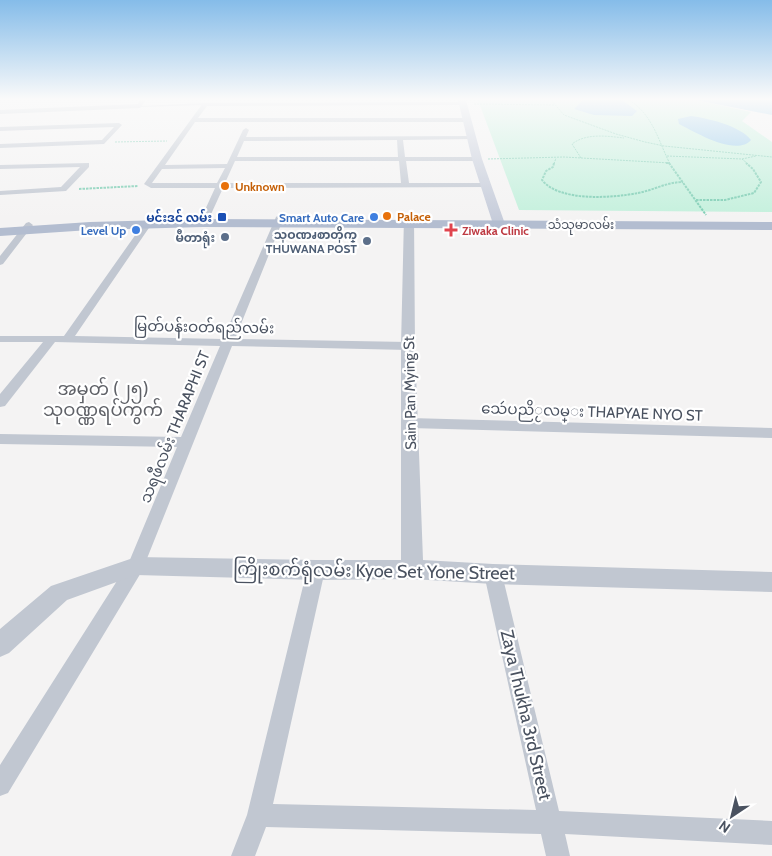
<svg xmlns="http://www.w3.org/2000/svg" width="772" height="856" viewBox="0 0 772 856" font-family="Cabin,'Noto Sans Myanmar',sans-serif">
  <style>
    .green { fill: #c3f0dc }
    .water { fill: #92c9eb }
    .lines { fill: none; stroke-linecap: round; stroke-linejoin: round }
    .path-far1 { stroke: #7ccdb3; stroke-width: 1; stroke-dasharray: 2 1; stroke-linecap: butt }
    .path { stroke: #7ccdb3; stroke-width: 2; stroke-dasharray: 2.5 1; stroke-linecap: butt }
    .service { fill: #c1c7d1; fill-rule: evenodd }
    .minor { fill: #c1c7d1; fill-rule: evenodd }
    .tertiary { fill: #c1c7d1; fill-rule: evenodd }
    .secondary { fill: #c6ccda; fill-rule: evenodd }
    .primary { fill: #b3bdd0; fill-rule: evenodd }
    .food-dot { fill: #e8710a; stroke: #fff; stroke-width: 2 }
    .transit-dot { fill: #1a4fb4; stroke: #fff; stroke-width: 2 }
    .shop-dot { fill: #3f7fe0; stroke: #fff; stroke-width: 2 }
    .health-dot { fill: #e0444e; stroke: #fff; stroke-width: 2 }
    .service-dot { fill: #5c6f8a; stroke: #fff; stroke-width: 2 }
    .labels { text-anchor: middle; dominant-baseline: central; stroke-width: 4.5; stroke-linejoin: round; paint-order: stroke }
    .far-food-label { font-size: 12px; font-weight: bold; fill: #c56008; stroke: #fff; text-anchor: start }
    .far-transit-label { font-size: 12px; font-weight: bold; fill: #164399; stroke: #fff; text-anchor: end }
    .far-shop-label { font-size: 12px; font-weight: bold; fill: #366cbe; stroke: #fff; text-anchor: end }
    .far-street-label { font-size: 12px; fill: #4a5260; stroke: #fff }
    .far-health-label { font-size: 12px; font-weight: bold; fill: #be3a42; stroke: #fff; text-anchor: start }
    .far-service-label { font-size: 12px; font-weight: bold; fill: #4e5e75; stroke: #fff; text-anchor: end }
    .street-label { font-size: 15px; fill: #4a5260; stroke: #fff }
    .quarter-label { font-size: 18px; fill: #5f6167; stroke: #fff }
    .near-street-label { font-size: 18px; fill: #4a5260; stroke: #fff }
  </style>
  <rect width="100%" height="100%" fill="#f4f3f3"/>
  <!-- green -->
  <path class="green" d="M 478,100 L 696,100 L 751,112 L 742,121 L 772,142 L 772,212 L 519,210 Z"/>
  <!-- water -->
  <path class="water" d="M 583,100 L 622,100 L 637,111 L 632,116 L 594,115 L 574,109 Z
    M 696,100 L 772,100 L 772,115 Z
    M 691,116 C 707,118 741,126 751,140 C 736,157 695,132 679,124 L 678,119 Z"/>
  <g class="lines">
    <!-- path-far1 -->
    <path class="path-far1" d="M 551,100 L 564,115 L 616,134 L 645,142 L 664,146 L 772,157
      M 629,100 C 653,115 658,140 670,164
      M 474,104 L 555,105
      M 115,142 L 167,141
      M 667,156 L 742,159 L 748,164
      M 581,158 L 572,144 C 586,133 607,136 624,138
      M 488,159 L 564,157 L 670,163
      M 742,159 L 756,156
      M 554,164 L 556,158"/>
    <!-- path -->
    <path class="path" d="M 554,163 L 553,167 L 546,171 L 542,180 C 559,202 613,198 638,193 C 654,190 667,182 683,182
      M 666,163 L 670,163
      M 669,163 L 706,215
      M 79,189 L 138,186
      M 696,200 L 725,200 L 754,193 L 761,182 L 753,169 L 746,163"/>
    <!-- service -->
    <path class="service" d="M 205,103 L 206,105 L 140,107 L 139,106 Z"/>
    <!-- minor -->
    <path class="minor" d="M 140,100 L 146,100 L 140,108 L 0,114 L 0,110 L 138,104 Z
      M 463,102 L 465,105 L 207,106 L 198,118 L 466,118 L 469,120 L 466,122 L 195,122 L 165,165 L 227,164 L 243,130 L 246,128 L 249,130 L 246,137 L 471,136 L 474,138 L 473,139 L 403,140 L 405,157 L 477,157 L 481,159 L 477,161 L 406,161 L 409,183 L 488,183 L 488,187 L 223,188 L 207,223 L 203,226 L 199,223 L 215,188 L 151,188 L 144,184 L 203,103 ZM 397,140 L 398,157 L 237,157 L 244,141 ZM 235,161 L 399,161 L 401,183 L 225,183 ZM 225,168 L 217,183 L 152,183 L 162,169 Z
      M 119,123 L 122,125 L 121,126 L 104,144 L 0,148 L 0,144 L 102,140 L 114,127 L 0,131 L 0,127 Z
      M 89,163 L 89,167 L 66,191 L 0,195 L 0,191 L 61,187 L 80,167 L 0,169 L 0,165 Z
      M 280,214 L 284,217 L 235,339 L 408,342 L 414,346 L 408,350 L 232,346 L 142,571 L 8,793 L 0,796 L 0,765 L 129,562 L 177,447 L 0,444 L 0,434 L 181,437 L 220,346 L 55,342 L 5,406 L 0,407 L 0,394 L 43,342 L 0,342 L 0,336 L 64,336 L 148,217 L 151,216 L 155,219 L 75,336 L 223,339 L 276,217 Z
      M 29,222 L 33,225 L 3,264 L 0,265 L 0,256 L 26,223 Z
      M 410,418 L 772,428 L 772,438 L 410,428 L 405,426 L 403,423 L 405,420 Z
      M 316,562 L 322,565 L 325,570 L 273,804 L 536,810 L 484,574 L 487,569 L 493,566 L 499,569 L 502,574 L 559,811 L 772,821 L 772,845 L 565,834 L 570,856 L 546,856 L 541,834 L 266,827 L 255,856 L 231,856 L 247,815 L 307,570 L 310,565 Z"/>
    <!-- tertiary -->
    <path class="tertiary" d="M 409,214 L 414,217 L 415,346 L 423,560 L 493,564 L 772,572 L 772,592 L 493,584 L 412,579 L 316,580 L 136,575 L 67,600 L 9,653 L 0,657 L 0,629 L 51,586 L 136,557 L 316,560 L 401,560 L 401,346 L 404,217 Z"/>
    <!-- secondary -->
    <path class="secondary" d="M 458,100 L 466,100 L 482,159 L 505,224 L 503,227 L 495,227 L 493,224 L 472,159 Z"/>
    <!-- primary -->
    <path class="primary" d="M 203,219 L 772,222 L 772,230 L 203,227 L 90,230 L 0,236 L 0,228 L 90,222 Z"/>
  </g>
  <!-- sky -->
  <linearGradient id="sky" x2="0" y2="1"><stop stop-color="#85bce9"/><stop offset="0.45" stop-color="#fafafa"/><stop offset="1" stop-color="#fafafa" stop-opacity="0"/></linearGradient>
  <rect width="772" height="220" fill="url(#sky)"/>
  <!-- markers -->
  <g class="food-dot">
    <circle cx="225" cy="186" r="5"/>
    <circle cx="387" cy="216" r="5"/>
  </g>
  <rect class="transit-dot" x="217" y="212" width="10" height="10" rx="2.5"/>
  <g class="shop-dot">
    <circle cx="374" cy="217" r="5"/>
    <circle cx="136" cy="230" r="5"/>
  </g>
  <path class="health-dot" d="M448.5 222.5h5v5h5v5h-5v5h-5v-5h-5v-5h5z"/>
  <g class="service-dot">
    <circle cx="225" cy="237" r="5"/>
    <circle cx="367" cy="241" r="5"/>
  </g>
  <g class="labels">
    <!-- far-food labels -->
    <g class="far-food-label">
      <text x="235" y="186">Unknown</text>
      <text x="397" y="216">Palace</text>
    </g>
    <!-- far-transit labels -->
    <g class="far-transit-label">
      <text x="212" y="217">မင်းဒင် လမ်း</text>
    </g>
    <!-- far-shop labels -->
    <g class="far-shop-label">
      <text x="364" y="217">Smart Auto Care</text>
      <text x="126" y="230">Level Up</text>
    </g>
    <!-- far-street labels -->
    <g class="far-street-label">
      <text x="581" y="224">သံသုမာလမ်း</text>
    </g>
    <!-- far-health labels -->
    <g class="far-health-label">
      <text x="462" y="230">Ziwaka Clinic</text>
    </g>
    <!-- far-service labels -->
    <g class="far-service-label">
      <text x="357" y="234">သုဝဏၧစာတိုက္<tspan x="357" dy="14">THUWANA POST</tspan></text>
      <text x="215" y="237">မီတာရုံး</text>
    </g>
    <!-- street labels -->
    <g class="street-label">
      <text transform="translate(204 327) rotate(1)">မြတ်ပန်းဝတ်ရည်လမ်း</text>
      <text transform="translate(410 393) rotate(-91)">Sain Pan Mying St</text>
      <text transform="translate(592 412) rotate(2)">သေဴပညိႂလမ္း THAPYAE NYO ST</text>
      <text transform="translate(175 427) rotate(-68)">သရဖီလမ်း THARAPHI ST</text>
    </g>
    <!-- quarter labels -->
    <g class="quarter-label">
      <text x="103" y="389">အမှတ် (၂၅)<tspan x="103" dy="21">သုဝဏ္ဏရပ်ကွက်</tspan></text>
    </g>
    <!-- near-street labels -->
    <g class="near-street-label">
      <text transform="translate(374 571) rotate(1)">ကြိုးစက်ရုံလမ်း Kyoe Set Yone Street</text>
      <text transform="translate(526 715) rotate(77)">Zaya Thukha 3rd Street</text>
    </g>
  </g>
  <!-- north arrow -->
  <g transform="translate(732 816) rotate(215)" stroke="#ffffff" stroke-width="4" paint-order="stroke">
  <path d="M0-4L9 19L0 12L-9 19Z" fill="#4a5260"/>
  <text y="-8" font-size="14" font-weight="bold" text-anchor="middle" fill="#4a5260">N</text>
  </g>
</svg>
